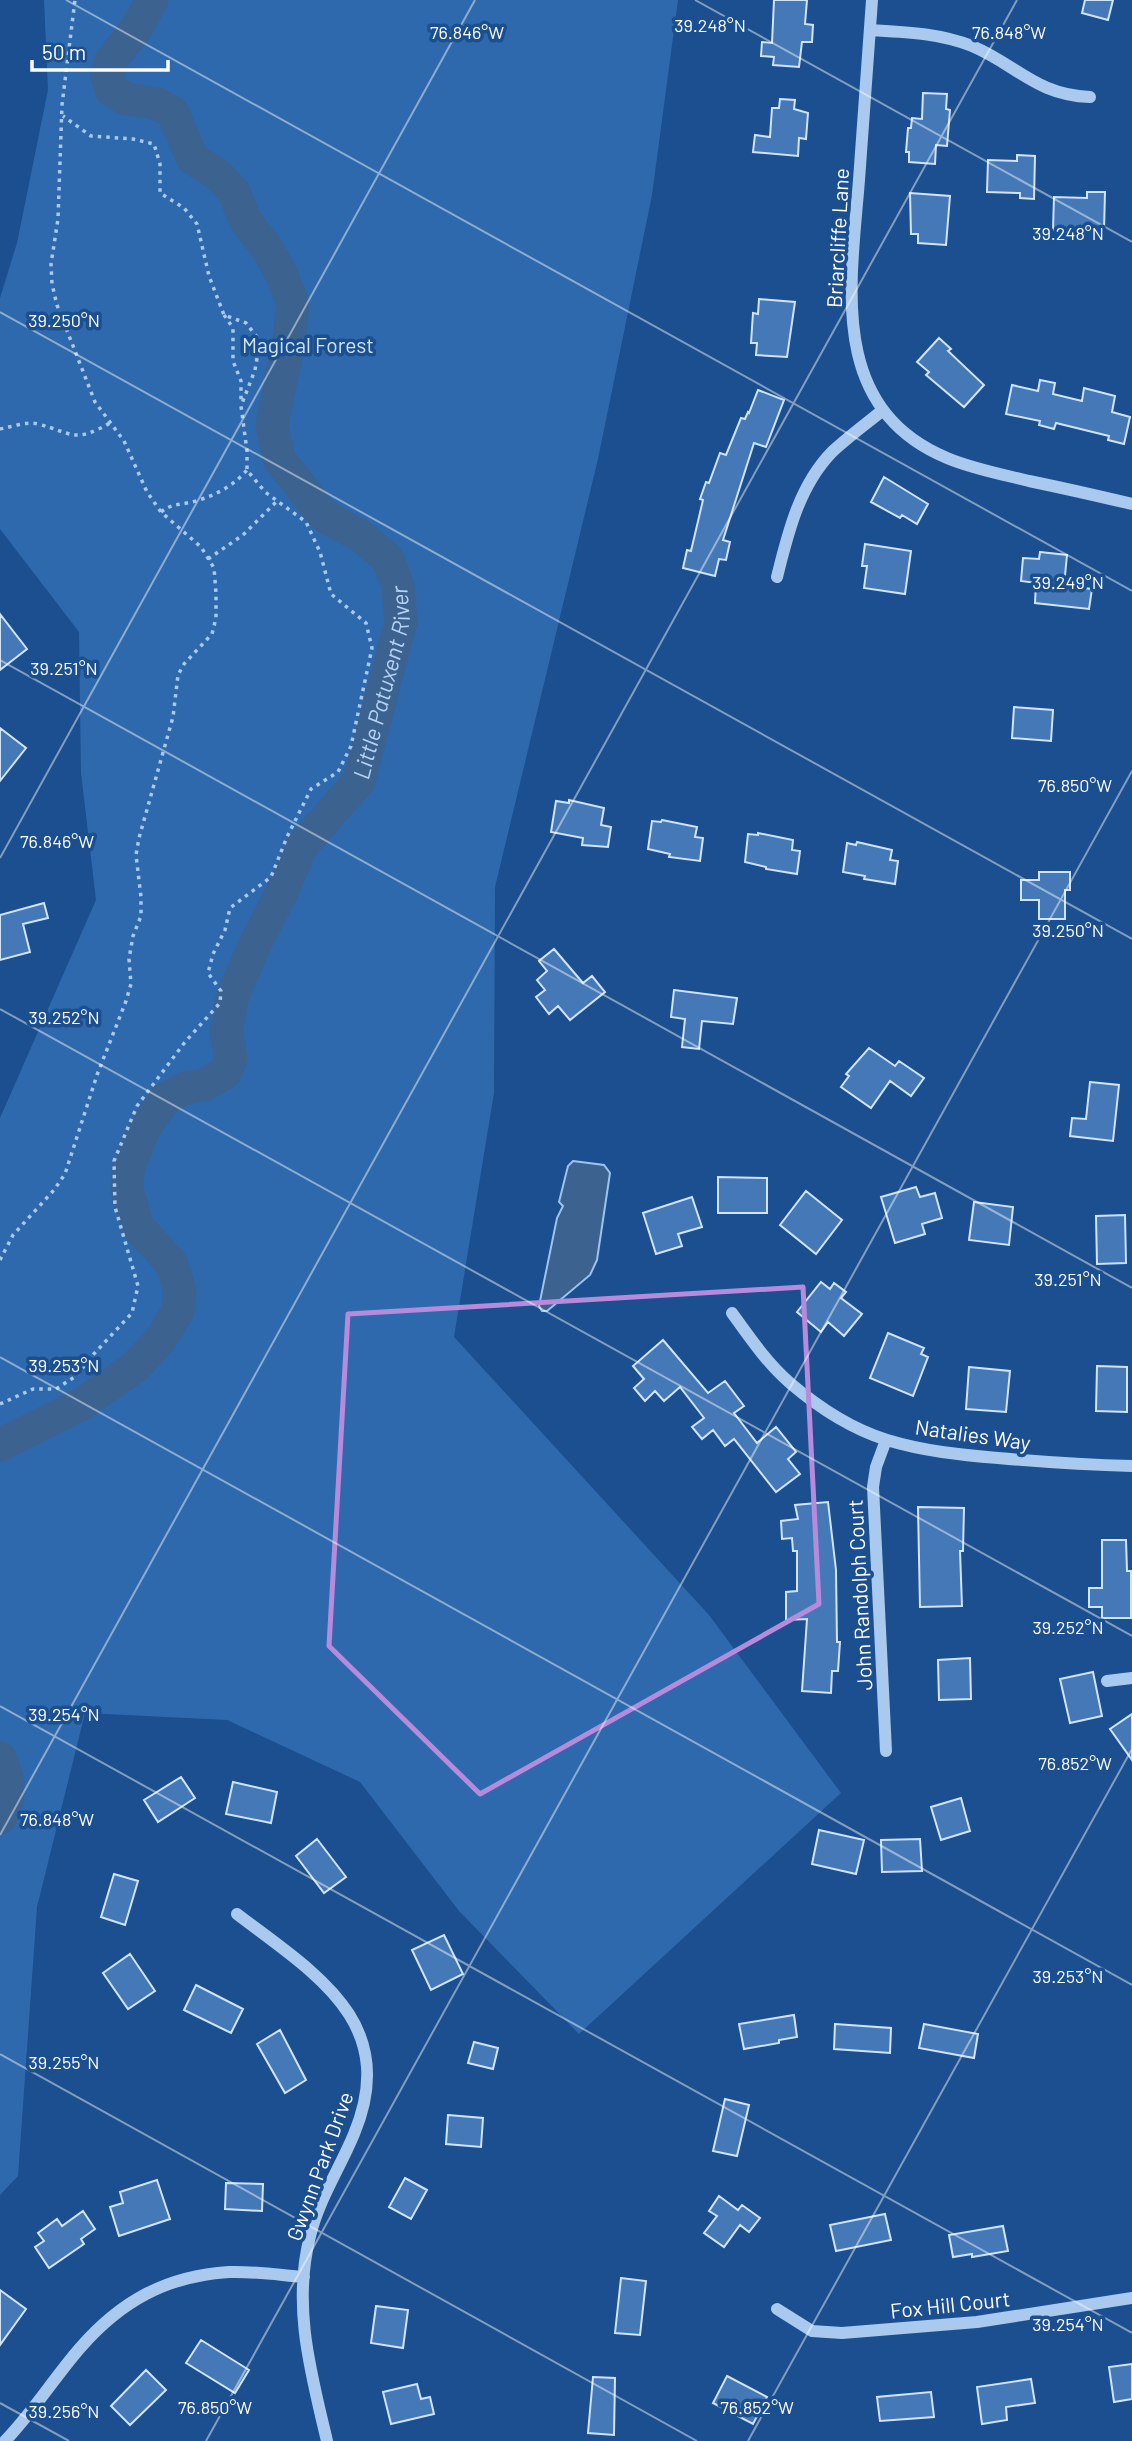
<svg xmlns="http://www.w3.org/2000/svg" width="1132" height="2441" viewBox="0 0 1132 2441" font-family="Barlow,sans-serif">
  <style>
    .green { fill: #2e69ad }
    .water { fill: #3c6290; stroke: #9cc4f0; stroke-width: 2 }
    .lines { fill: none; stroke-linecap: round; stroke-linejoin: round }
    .river { stroke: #3c6290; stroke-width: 33 }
    .building { fill: #4478b7; stroke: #cfe3fa; stroke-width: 2 }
    .path { stroke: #a9c9ee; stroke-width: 3.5; stroke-dasharray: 3.5 5; stroke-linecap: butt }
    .minor { stroke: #a9c9ee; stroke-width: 12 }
    .marked { fill: none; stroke: #b68bdc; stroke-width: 5; stroke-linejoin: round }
    .ticks { fill: none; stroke: #fff; stroke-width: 2; stroke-opacity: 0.45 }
    .labels { text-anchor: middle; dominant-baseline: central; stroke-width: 7; stroke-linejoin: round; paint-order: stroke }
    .street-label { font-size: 21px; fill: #fff; stroke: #1b4f8f }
    .park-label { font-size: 21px; fill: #cfe3fa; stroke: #1b4f8f }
    .water-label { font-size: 23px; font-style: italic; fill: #b5d3f5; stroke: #1b4f8f }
    .ticks-label { font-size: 18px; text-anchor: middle; fill: #fff; stroke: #1b4f8f; stroke-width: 7; stroke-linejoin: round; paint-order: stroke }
  </style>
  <rect width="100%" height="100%" fill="#1b4f8f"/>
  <!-- green -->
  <path class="green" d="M 44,0 L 678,0 L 652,195 L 598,459 L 495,887 L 494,1093 L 454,1337 L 709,1615 L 841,1793 L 579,2034 L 459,1911 L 360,1782 L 227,1720 L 85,1713 L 37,1907 L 18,2176 L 0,2195 L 0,1118 L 96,900 L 81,773 L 79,632 L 0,529 L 0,298 L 17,243 L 48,90 Z"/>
  <!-- water -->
  <path class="water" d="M 573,1161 L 604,1165 L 610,1173 L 597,1260 L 590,1275 L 547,1311 L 542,1311 L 539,1306 L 557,1218 L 563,1206 L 559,1202 L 568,1166 Z"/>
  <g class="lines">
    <!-- river -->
    <g class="river">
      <path id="s1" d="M 0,1445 L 82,1404 L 135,1367 L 160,1340 L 178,1311 L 180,1290 L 171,1263 L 138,1227 L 127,1190 L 128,1169 L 143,1131 L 164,1100 L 185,1088 L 204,1085 L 225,1073 L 231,1059 L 226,1032 L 232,998 L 255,944 L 283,890 L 301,847 L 359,781 L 401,621 L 398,586 L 388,559 L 362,537 L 324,516 L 279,459 L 272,425 L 289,341 L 293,304 L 282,275 L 266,247 L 245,220 L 234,192 L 218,175 L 192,158 L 173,113 L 156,103 L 126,99 L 111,90 L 107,76 L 110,62 L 136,29 L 152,0"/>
      <path d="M 0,1758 C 9,1778 12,1799 0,1818"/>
    </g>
  </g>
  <!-- building -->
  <path class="building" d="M 774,0 L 807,0 L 805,24 L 813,25 L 812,42 L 802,42 L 799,67 L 773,65 L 774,57 L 761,56 L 762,42 L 772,43 Z
    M 1085,0 L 1113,0 L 1108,20 L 1082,13 Z
    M 923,93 L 947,94 L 946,109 L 950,110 L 947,146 L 936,145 L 935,164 L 909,162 L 909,152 L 906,152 L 908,128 L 911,128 L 912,118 L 922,119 Z
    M 780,99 L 795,100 L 794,109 L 808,113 L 806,139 L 799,138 L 798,156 L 753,152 L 755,135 L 770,137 L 772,108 L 779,108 Z
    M 1017,155 L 1035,156 L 1034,199 L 1020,198 L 1020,193 L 987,192 L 988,160 L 1017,161 Z
    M 1087,192 L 1105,192 L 1104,231 L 1078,230 L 1078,237 L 1061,237 L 1061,230 L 1053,230 L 1054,197 L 1087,198 Z
    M 910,193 L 950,196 L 946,245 L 918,243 L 918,234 L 911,234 Z
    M 759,299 L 795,302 L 787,357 L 756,355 L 757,343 L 751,343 L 753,313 L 758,314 Z
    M 939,338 L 951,349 L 948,351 L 984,385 L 964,407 L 926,375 L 929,372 L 917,362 Z
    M 1040,380 L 1055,383 L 1053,394 L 1082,401 L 1084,388 L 1115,396 L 1112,412 L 1130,417 L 1124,444 L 1108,440 L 1109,436 L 1056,423 L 1054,429 L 1039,425 L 1040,421 L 1006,414 L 1012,385 L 1038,391 Z
    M 758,390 L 784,400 L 766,447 L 754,443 L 723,540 L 730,542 L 726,560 L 719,559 L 715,576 L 683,568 L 687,550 L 691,551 L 703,500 L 700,499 L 706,482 L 709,483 L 720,453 L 726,455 L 741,418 L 745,419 L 748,412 L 749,413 Z
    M 884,477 L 928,504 L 917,524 L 902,515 L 900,518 L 871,502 Z
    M 865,544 L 911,551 L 905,594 L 864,588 L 867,566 L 862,566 Z
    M 1040,552 L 1067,555 L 1064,586 L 1092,589 L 1089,609 L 1035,603 L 1036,583 L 1021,581 L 1023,558 L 1039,559 Z
    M 0,614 L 27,649 L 0,670 Z
    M 1014,707 L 1053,710 L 1051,741 L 1012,738 Z
    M 0,728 L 26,748 L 0,781 Z
    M 569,800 L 604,808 L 601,825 L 611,827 L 608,847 L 582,845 L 583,838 L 551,832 L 556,801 L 569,803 Z
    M 662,820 L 697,827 L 695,837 L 703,838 L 700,861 L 669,857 L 670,854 L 648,849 L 652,821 L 661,822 Z
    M 758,833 L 793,840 L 792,850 L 800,851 L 797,874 L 766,869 L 766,867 L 745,862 L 748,834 L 758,835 Z
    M 857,842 L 892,850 L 890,860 L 898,861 L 895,884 L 864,879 L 865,876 L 843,872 L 847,843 L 856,845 Z
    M 1039,872 L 1070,872 L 1070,890 L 1065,890 L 1065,919 L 1039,919 L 1039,900 L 1021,900 L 1021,880 L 1039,880 Z
    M 44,903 L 48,918 L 23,924 L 30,952 L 0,960 L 0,915 Z
    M 554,949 L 583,983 L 592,976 L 605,992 L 570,1020 L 558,1006 L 549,1014 L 536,997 L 545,990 L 537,980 L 547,971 L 539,961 Z
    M 674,990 L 737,998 L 733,1024 L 702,1021 L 699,1049 L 682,1047 L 685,1019 L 671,1017 Z
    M 869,1048 L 895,1066 L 899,1061 L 924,1078 L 911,1096 L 890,1081 L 871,1108 L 841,1087 L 849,1076 L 846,1074 Z
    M 1090,1082 L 1119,1085 L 1113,1141 L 1070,1136 L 1072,1118 L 1086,1119 Z
    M 718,1177 L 767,1178 L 767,1213 L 718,1213 Z
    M 916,1187 L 920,1197 L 935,1193 L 942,1218 L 922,1224 L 925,1234 L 895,1243 L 881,1197 Z
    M 806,1191 L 842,1220 L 816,1254 L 780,1225 Z
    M 692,1197 L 702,1227 L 678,1234 L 682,1246 L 656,1254 L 643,1213 Z
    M 974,1202 L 1013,1207 L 1009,1245 L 969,1240 Z
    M 1125,1215 L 1126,1263 L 1097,1264 L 1096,1216 Z
    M 821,1282 L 830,1289 L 834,1283 L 846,1292 L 841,1298 L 862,1314 L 844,1336 L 828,1322 L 821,1332 L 797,1312 Z
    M 888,1333 L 924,1348 L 921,1354 L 928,1357 L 913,1396 L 870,1378 Z
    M 663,1340 L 708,1393 L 725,1381 L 744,1406 L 734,1413 L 757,1443 L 776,1427 L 796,1452 L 788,1459 L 800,1474 L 776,1492 L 734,1439 L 725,1446 L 713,1430 L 702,1439 L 692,1427 L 704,1418 L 680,1387 L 664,1401 L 655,1391 L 645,1401 L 634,1388 L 644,1379 L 633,1366 Z
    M 1097,1366 L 1127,1367 L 1127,1412 L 1096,1411 Z
    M 969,1367 L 1010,1371 L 1006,1412 L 966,1409 Z
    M 828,1502 L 836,1570 L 837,1642 L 840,1642 L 838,1671 L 832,1671 L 831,1693 L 802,1691 L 807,1619 L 786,1620 L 786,1592 L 797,1591 L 797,1551 L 793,1551 L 792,1538 L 782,1539 L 781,1521 L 798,1519 L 795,1505 Z
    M 918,1507 L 964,1508 L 963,1551 L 960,1551 L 962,1606 L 920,1607 Z
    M 1102,1540 L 1126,1540 L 1127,1571 L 1131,1571 L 1131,1618 L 1102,1618 L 1102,1607 L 1089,1607 L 1089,1588 L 1102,1588 Z
    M 970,1658 L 971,1699 L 939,1700 L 938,1660 Z
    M 1093,1672 L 1102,1716 L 1070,1723 L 1060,1679 Z
    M 1132,1714 L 1132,1760 L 1110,1729 Z
    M 181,1777 L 195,1798 L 158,1822 L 144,1800 Z
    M 233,1782 L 277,1792 L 271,1823 L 226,1814 Z
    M 961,1798 L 970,1831 L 941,1840 L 931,1807 Z
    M 819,1830 L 864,1840 L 856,1874 L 812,1864 Z
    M 317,1839 L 346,1877 L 324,1893 L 296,1856 Z
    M 920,1839 L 922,1871 L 882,1872 L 881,1840 Z
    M 114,1874 L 138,1881 L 125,1925 L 101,1917 Z
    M 444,1935 L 463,1974 L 431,1990 L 412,1950 Z
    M 130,1954 L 155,1991 L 128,2009 L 103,1973 Z
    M 196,1985 L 243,2009 L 231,2033 L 184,2010 Z
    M 794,2015 L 797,2037 L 779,2040 L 779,2043 L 744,2049 L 739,2024 Z
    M 835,2024 L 891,2028 L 890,2053 L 834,2049 Z
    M 924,2024 L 978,2034 L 974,2058 L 919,2048 Z
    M 280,2030 L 306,2080 L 285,2093 L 257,2044 Z
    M 474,2042 L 498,2048 L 493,2069 L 468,2063 Z
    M 725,2099 L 749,2105 L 737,2156 L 713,2151 Z
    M 448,2115 L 483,2118 L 481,2147 L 446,2144 Z
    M 405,2178 L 427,2190 L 411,2219 L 389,2207 Z
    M 157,2180 L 170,2219 L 119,2236 L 110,2207 L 123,2203 L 120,2192 Z
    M 226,2183 L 263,2184 L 262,2211 L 225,2209 Z
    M 719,2196 L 738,2210 L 742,2205 L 760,2218 L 749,2232 L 740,2225 L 724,2247 L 704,2233 L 717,2216 L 709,2211 Z
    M 83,2211 L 95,2229 L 81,2239 L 84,2244 L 49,2268 L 35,2247 L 44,2241 L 38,2233 L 57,2219 L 62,2226 Z
    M 885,2214 L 891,2240 L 836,2251 L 830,2225 Z
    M 1003,2226 L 1008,2251 L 972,2257 L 972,2254 L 953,2257 L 949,2235 Z
    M 621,2278 L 646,2281 L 640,2335 L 615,2333 Z
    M 0,2290 L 26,2309 L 0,2345 Z
    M 376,2306 L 408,2310 L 403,2348 L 371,2343 Z
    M 201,2340 L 249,2370 L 235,2393 L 186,2363 Z
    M 1132,2364 L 1132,2399 L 1114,2402 L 1109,2367 Z
    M 146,2370 L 166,2390 L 130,2425 L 111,2406 Z
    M 727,2376 L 767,2397 L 753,2424 L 713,2403 Z
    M 593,2377 L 615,2378 L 614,2435 L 588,2433 Z
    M 1031,2379 L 1035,2403 L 1006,2407 L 1007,2420 L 982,2424 L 977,2387 Z
    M 417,2384 L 421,2399 L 430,2397 L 434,2414 L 391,2424 L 383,2392 Z
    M 931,2392 L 934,2417 L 880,2421 L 877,2397 Z"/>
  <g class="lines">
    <!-- path -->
    <path class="path" d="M 224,315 L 233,328 L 233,361 L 241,381 L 241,404
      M 0,429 C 12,427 26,421 38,424 C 73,433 73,444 110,423
      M 161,512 C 170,505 176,505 187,503 C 209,499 233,487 247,470
      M 208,559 L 243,535 L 277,501
      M 0,1260 L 13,1235 L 54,1190 L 65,1174 L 97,1075 L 126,1001 L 131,984 L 129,959 L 133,936 L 141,916 L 141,897 L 136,855 L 139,838 L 173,717 L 178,675 L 184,664 L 212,634 L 216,618 L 216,593 L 214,568 L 201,547 L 161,512 L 147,492 L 124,441 L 95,402 L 57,305 L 52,284 L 51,264 L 58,219 L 62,105 L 75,0
      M 0,1404 L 33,1389 L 56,1389 L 76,1376 L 91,1357 L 132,1313 L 138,1286 L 115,1207 L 114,1161 L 137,1106 L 185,1042 L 220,1003 L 221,991 L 208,973 L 213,954 L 225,930 L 230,908 L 271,877 L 287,837 L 311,789 L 338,772 L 351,746 L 372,648 L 366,623 L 331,594 L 320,552 L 306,522 L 265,492 L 247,470 L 247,451 L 241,406 L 255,370 L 260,341 L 246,323 L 224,315 L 209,276 L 197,224 L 184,208 L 160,193 L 160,164 L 154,144 L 133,139 L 91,136 L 63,116"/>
    <!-- minor -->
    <path class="minor" d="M 872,0 C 868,60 863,120 859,180 C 851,283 827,408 947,458 C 973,469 1001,474 1029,481 C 1063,488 1098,496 1132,504
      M 870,30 C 905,32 939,33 972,46 C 1017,65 1036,95 1090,97
      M 777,577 C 788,533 799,486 832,452 C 848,437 866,424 883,410
      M 732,1313 C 750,1338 767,1363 790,1383 C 818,1407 852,1429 887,1440 C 923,1451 961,1455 998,1458 C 1043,1462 1087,1465 1132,1466
      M 1107,1681 L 1132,1678
      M 886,1751 L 873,1487 L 876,1467 L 886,1440
      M 237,1914 C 314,1973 401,2022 354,2134 C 340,2168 319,2199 310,2236 C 292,2307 311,2373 327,2441
      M 777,2309 L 812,2331 L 842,2333 L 977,2322 L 1132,2298
      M 5,2441 C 33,2412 54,2378 80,2348 C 121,2301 166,2276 229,2272 C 253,2271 279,2275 304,2277"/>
  </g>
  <!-- marked area -->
  <path class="marked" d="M 803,1287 L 819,1604 L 480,1794 L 329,1646 L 348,1314 Z"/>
  <!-- ticks -->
  <path class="ticks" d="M 66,0 L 1132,591M 695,0 L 1132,242M 0,312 L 1132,939M 0,660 L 1132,1288M 0,858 L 475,0M 0,1009 L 1132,1636M 0,1357 L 1132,1985M 0,1706 L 1132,2333M 0,1835 L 1017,0M 0,2054 L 697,2441M 0,2403 L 69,2441M 206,2441 L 1132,771M 748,2441 L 1132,1749"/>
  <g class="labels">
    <!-- street labels -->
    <g class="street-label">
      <text transform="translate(837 238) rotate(-87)">Briarcliffe Lane</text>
      <text transform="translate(973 1434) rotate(8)">Natalies Way</text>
      <text transform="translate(859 1595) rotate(-93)">John Randolph Court</text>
      <text transform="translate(319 2166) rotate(-70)">Gwynn Park Drive</text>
      <text transform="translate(950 2304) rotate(-6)">Fox Hill Court</text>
    </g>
    <!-- park labels -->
    <g class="park-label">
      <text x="308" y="344">Magical Forest</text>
    </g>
    <!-- water labels -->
    <g class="water-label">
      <text stroke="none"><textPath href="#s1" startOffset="964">Little Patuxent River</textPath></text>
    </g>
  </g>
  <g class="ticks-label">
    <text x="710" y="32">39.248°N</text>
    <text x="467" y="39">76.846°W</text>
    <text x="1009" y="39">76.848°W</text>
    <text x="1068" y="240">39.248°N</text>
    <text x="64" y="327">39.250°N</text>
    <text x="1068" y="589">39.249°N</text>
    <text x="64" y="675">39.251°N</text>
    <text x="1075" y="792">76.850°W</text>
    <text x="57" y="848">76.846°W</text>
    <text x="1068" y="937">39.250°N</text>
    <text x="64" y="1024">39.252°N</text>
    <text x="1068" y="1286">39.251°N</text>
    <text x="64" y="1372">39.253°N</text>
    <text x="1068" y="1634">39.252°N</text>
    <text x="64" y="1721">39.254°N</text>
    <text x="1075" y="1770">76.852°W</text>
    <text x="57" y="1826">76.848°W</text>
    <text x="1068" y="1983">39.253°N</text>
    <text x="64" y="2069">39.255°N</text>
    <text x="1068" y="2331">39.254°N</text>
    <text x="215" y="2414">76.850°W</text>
    <text x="757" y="2414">76.852°W</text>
    <text x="64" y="2418">39.256°N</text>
  </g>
  <!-- scale -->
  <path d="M32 60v10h136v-10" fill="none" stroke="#ffffff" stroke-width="3.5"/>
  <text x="42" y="60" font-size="21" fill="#ffffff" stroke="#1b4f8f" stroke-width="5" paint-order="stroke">50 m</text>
</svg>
